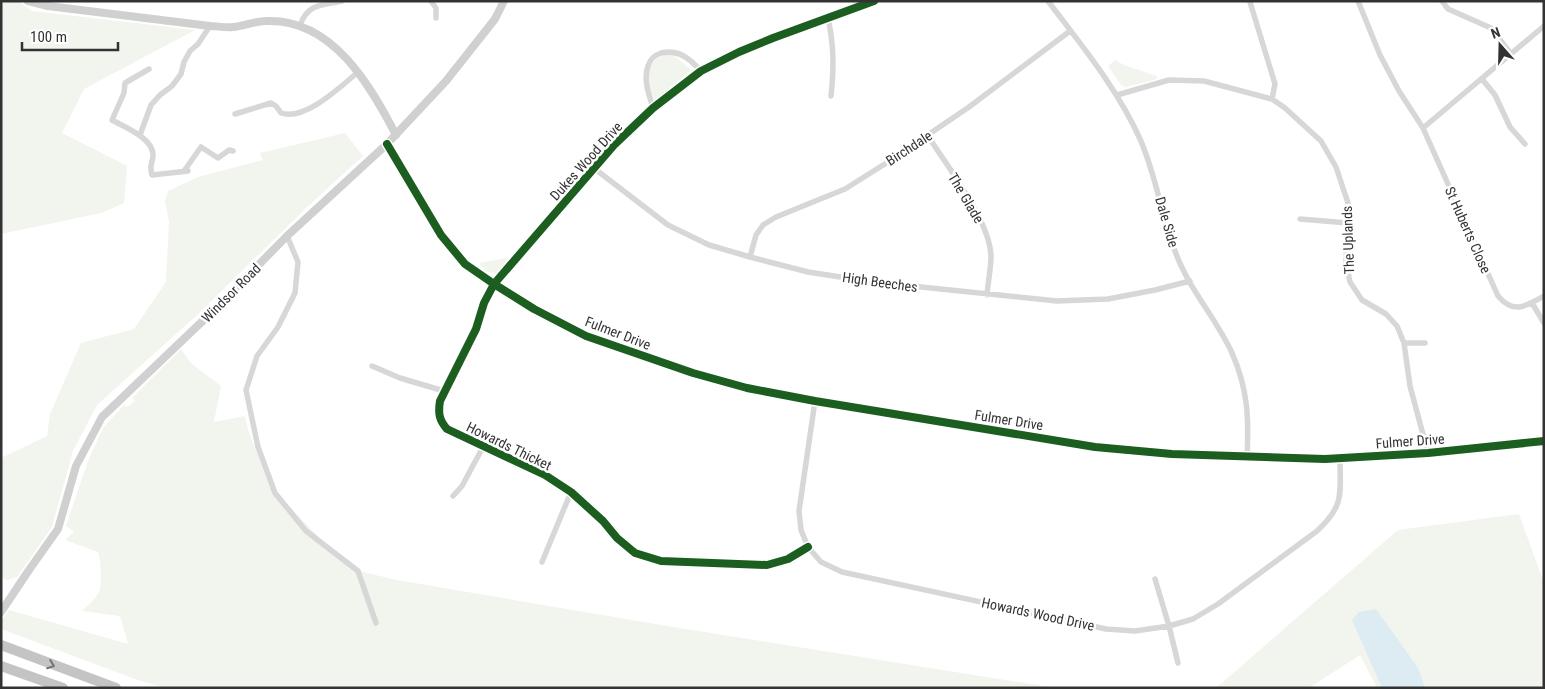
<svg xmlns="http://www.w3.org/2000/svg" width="1545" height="689" viewBox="0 0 1545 689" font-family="'Roboto Condensed',sans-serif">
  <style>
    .green { fill: #f1f5ed }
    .water { fill: #ddebf3 }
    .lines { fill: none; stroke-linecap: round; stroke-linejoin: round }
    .street { stroke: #d7d7d7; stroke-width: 5.5 }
    .secondary { stroke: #d0d0d0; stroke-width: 8 }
    .highway { stroke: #c4c4c4; stroke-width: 10 }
    .cycleway-casing { stroke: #fff; stroke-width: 11 }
    .cycleway { stroke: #1b5e20; stroke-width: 8 }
    .oneway { stroke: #747474 }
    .labels { text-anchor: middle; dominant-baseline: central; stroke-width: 5; stroke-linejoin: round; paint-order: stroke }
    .street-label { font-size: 14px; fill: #333; stroke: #fff }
  </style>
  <rect width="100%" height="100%" fill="#fff"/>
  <!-- green -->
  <path class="green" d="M 1,1 L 18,1 L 32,11 L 195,30 L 84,89 L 62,133 L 127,166 L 124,203 L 101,213 L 1,234 Z
    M 671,53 L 691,70 L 656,100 L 649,96 C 648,73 645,59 671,53 Z
    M 1115,60 L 1124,65 L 1157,76 L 1157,79 L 1126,87 L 1122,86 L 1108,66 Z
    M 345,133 L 363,156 L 306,208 L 196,316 L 97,405 L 73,451 L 52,527 L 17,577 L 7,580 L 1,577 L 1,458 L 47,436 L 50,414 L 81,343 L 134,329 L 166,282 L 169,222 L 165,201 L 168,191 L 198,177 L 263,160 L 260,153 Z
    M 507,258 L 504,269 L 496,273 L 487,272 L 479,263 Z
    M 181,349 L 192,364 L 221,386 L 214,422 L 245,416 L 248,430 L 270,487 L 350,569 L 397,580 L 667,626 L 1056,688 L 165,688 L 138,680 L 1,629 L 1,621 L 9,610 L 128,644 L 120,616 L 82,611 C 87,606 96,599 99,592 C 102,585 101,559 98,552 L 65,540 L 74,532 L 66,526 L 88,461 L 103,428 L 124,405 L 127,407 L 135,401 L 132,398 Z
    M 1519,514 L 1544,583 L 1544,688 L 1377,688 L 1360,655 L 1309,688 L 1216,688 L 1398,530 Z"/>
  <!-- water -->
  <path class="water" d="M 1376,609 L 1418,668 L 1425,688 L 1382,688 L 1352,620 L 1359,612 Z"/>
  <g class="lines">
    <!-- street -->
    <path class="street" d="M 431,1 L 436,8 L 436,18
      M 1048,1 C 1082,46 1117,88 1140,139 C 1156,175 1161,214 1175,251 C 1188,288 1216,318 1232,353 C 1248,389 1249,419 1247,457
      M 1358,1 L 1380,55 L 1399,91 L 1423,128 L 1498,296 C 1514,315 1526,306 1544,296
      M 1442,1 L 1448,9 L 1491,28 L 1511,54
      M 1250,2 L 1275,84 L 1272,99
      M 828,18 C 834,46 834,68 831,96
      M 300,25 C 309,3 320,6 342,1
      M 149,69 L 125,83 L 124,93 L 112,120 C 124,127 154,138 153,156 C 152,165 149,165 152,175 L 188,171
      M 1482,79 L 1495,95 L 1510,127 L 1525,144
      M 1117,95 L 1169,80 L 1204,81 L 1272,99 L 1285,108 L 1321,141 L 1336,167 L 1348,203 L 1346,262 L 1350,282 L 1362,300 L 1386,314 L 1397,326 L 1404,343 L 1410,386 L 1428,453
      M 653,108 C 649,95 643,80 648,66 C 650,59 655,55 661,53 C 679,49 690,59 701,71
      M 235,114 L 271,103 L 276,106 L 281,113 C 305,121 340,87 357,73
      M 1423,128 L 1544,26
      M 140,135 L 151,105 L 160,95 L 172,86 L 181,74 L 184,62 L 190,51 L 198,44 L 210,26
      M 928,136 C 947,166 990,221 991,256 C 991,268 988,282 987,295
      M 387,144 L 441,235 L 465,264 L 494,284 L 534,309 L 586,336 L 693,373 L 747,388 L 815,401 L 1095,447 L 1172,454 L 1325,459 L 1428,453 L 1544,441
      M 595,169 L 668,225 L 709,245 L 750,257 L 808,272 L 873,282 L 1057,301 L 1108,299 L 1155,290 L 1190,281
      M 184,171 L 201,147 L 218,158 L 229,150 L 233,151
      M 1300,219 L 1348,223
      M 287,236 L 298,262 L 295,293 L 278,327 L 257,356 L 246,390 L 258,447 L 275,493 L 306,531 L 358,571 L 376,623
      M 750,257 L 756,235 L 763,225 L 776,217 L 845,189 L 888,162 L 969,107 L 1070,31
      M 1532,303 L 1544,323
      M 1404,343 L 1425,343
      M 372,366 L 400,378 L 444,391
      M 815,401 L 799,511 L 801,530 L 808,547 L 821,562 L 842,572 L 1106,629 L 1135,631 L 1169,626 L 1193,619 L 1218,604 L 1317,531 C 1345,505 1340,494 1340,458
      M 453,496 L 462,486 L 483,447
      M 808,547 L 788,559 L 767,565 L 661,561 L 635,553 L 617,538 L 603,521 L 571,492 L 545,475 L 447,429 C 439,420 438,413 440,401 L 476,329 L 484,303 L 494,284 L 615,144 L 653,108 L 701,71 L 739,52 L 773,38 L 874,1
      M 542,562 L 571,492
      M 1155,579 L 1169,626 L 1178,663"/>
    <!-- secondary -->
    <path class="secondary" d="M 28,1 L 48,6 L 210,26 C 217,26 225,28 233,27 C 244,26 255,21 266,21 C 332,18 370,85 396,135
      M 1,612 L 29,570 L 58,529 L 76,466 L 102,417 L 211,313 L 287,236 L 387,144 L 446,81 L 495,19 L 504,1"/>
    <!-- highway -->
    <path class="highway" d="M 1,645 L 116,688
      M 1,666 L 63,688"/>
    <defs>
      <path id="cycleway" d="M 387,144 L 441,235 L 465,264 L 494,284 L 534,309 L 586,336 L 693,373 L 747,388 L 815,401 L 1095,447 L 1172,454 L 1325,459 L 1428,453 L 1544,441
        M 808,547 L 788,559 L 767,565 L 661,561 L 635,553 L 617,538 L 603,521 L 571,492 L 545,475 L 447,429 C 439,420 438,413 440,401 L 476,329 L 484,303 L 494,284 L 615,144 L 653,108 L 701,71 L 739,52 L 773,38 L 874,1"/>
    </defs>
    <!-- cycleway casing -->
    <use href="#cycleway" class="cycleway-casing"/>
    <!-- cycleway -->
    <use href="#cycleway" class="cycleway"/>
  </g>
  <!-- one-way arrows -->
  <defs><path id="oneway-chevron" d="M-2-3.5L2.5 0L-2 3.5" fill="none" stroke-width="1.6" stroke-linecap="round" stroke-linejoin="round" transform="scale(1.25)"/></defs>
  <use class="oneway" href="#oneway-chevron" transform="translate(51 665) rotate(21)"/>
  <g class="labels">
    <!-- street labels -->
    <g class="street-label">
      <text transform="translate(909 148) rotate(-33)">Birchdale</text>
      <text transform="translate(586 161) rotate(-48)">Dukes Wood Drive</text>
      <text transform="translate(966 198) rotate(59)">The Glade</text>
      <text transform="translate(1167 222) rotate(74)">Dale Side</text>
      <text transform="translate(1468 230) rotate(66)">St Huberts Close</text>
      <text transform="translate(1348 240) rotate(-92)">The Uplands</text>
      <text transform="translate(880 282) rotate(8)">High Beeches</text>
      <text transform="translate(231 293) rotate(-45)">Windsor Road</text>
      <text transform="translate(618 333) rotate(21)">Fulmer Drive</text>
      <text transform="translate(1009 420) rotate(9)">Fulmer Drive</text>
      <text transform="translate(1410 441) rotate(-4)">Fulmer Drive</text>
      <text transform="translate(509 446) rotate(26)">Howards Thicket</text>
      <text transform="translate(1038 614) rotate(12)">Howards Wood Drive</text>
    </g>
  </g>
  <!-- border -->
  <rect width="1545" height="689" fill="none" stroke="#333333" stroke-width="5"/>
  <!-- north arrow -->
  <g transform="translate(1500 45) rotate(340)" stroke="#ffffff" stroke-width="4" paint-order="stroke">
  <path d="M0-4L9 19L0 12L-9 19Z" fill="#333333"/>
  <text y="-8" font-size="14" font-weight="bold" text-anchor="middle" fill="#333333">N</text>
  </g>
  <!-- scale -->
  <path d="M22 42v8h96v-8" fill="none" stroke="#333333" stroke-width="2.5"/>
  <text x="30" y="42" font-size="15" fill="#333333" stroke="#ffffff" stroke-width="4" paint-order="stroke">100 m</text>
</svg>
